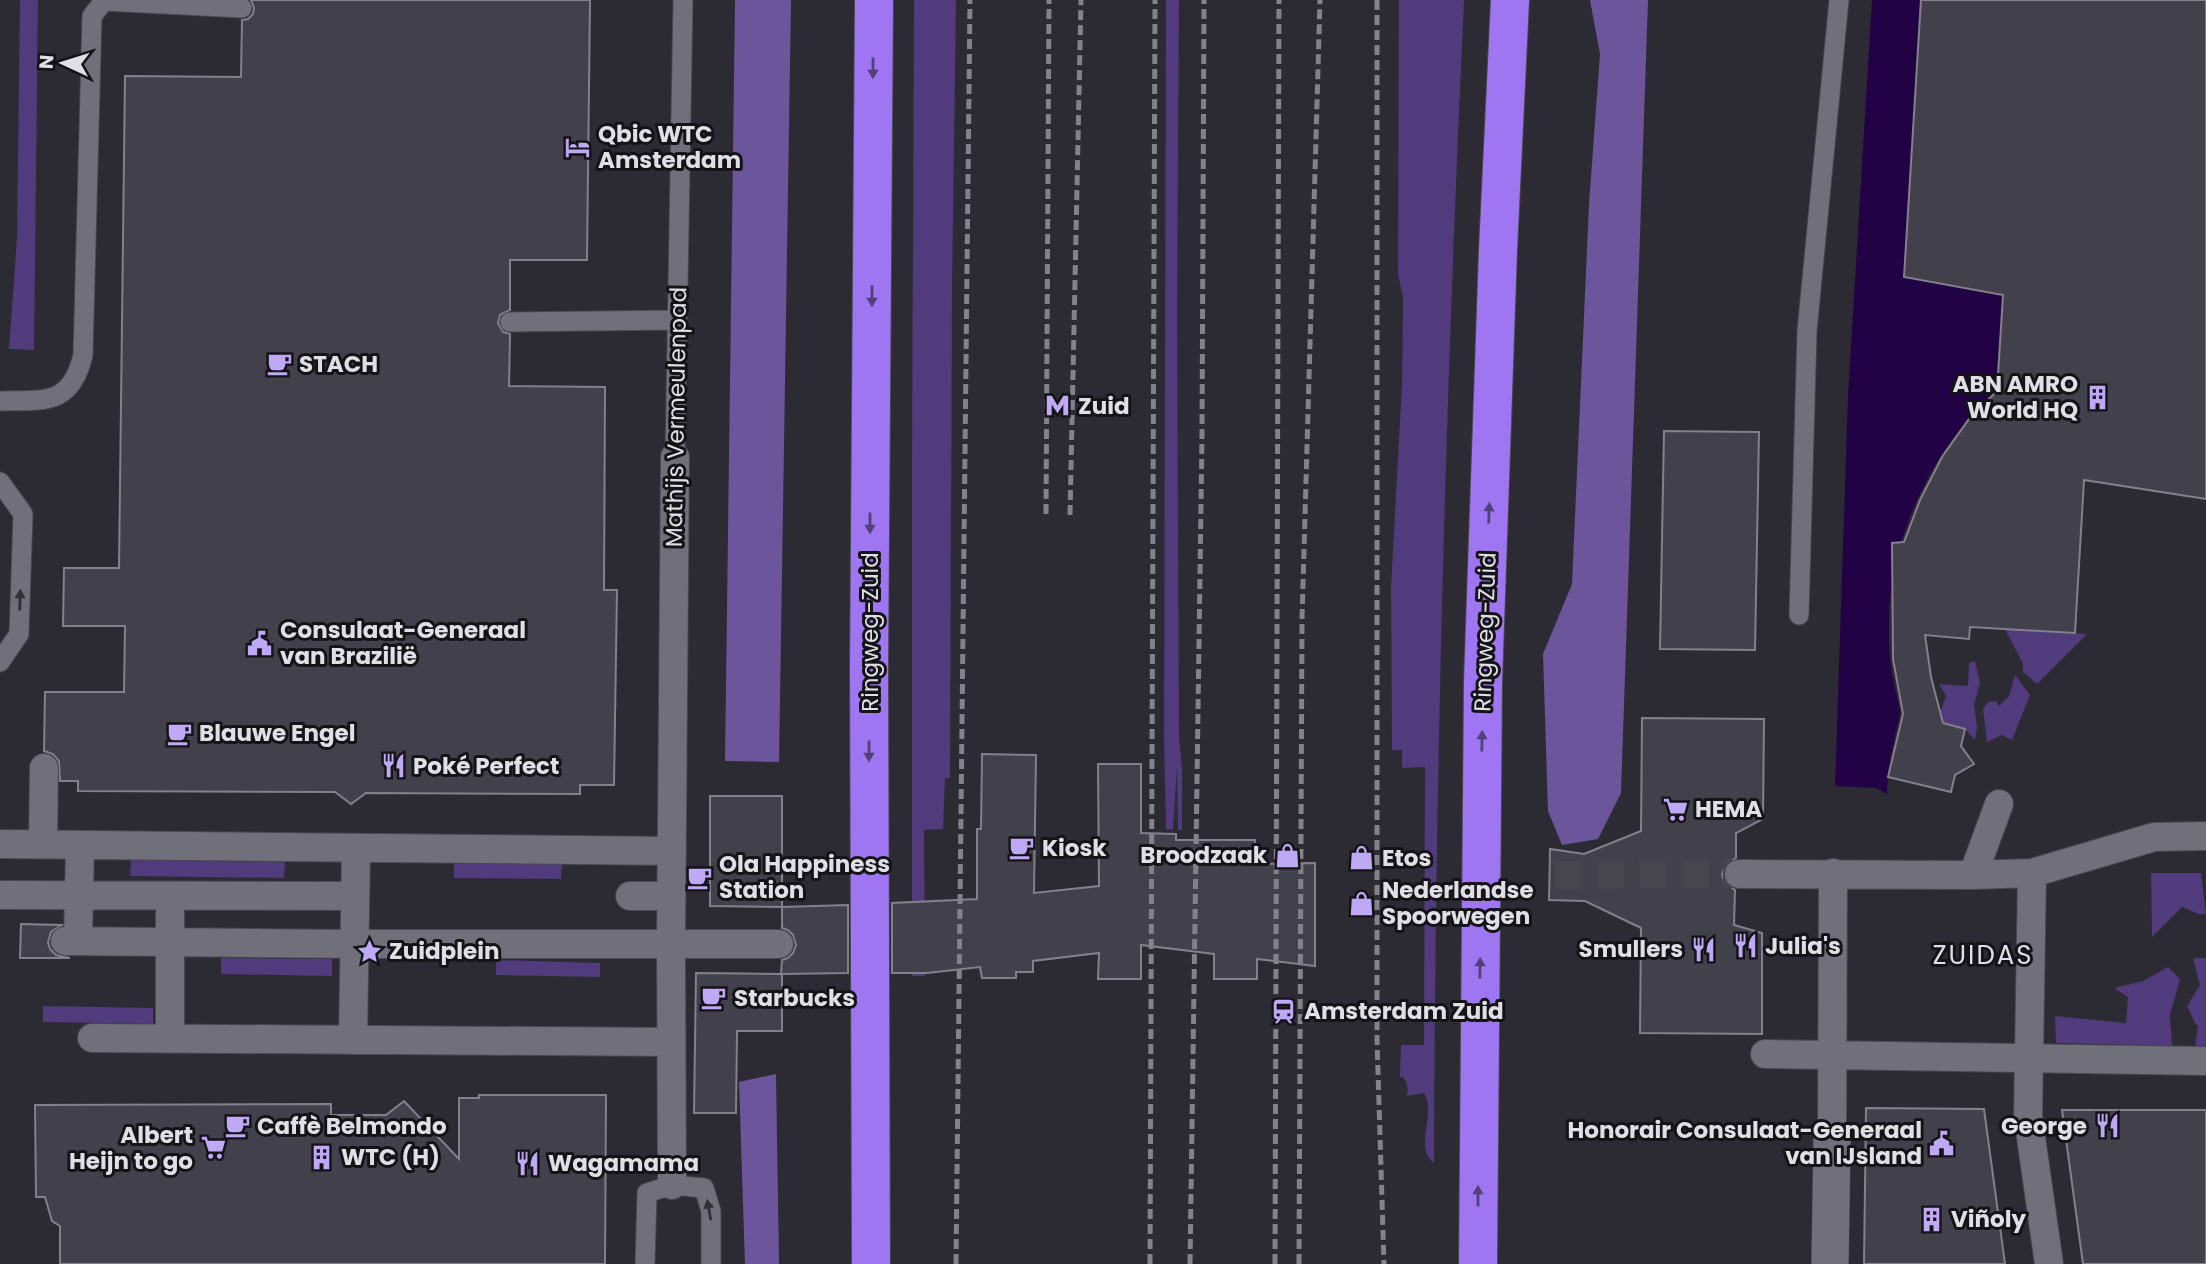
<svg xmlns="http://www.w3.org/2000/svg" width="2206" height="1264" viewBox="0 0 2206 1264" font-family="Poppins,sans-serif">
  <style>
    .green { fill: #503b7c }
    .forest { fill: #6b569c }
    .water { fill: #210345 }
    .building { fill: #42404a; stroke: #83808b; stroke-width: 2 }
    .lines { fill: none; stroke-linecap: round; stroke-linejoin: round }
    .pedestrian-tunnel { stroke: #47454e; stroke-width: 28; stroke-dasharray: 28 14; stroke-linecap: butt }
    .service-casing { stroke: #49474f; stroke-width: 21 }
    .pedestrian-casing { stroke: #49474f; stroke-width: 30 }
    .minor-casing { stroke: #49474f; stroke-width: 38 }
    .motorway-casing { stroke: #49474f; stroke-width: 40 }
    .service { stroke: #716f7a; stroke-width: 19 }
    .pedestrian { stroke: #716f7a; stroke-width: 28 }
    .minor { stroke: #716f7a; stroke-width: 37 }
    .motorway { stroke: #9e76f1; stroke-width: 38 }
    .rail { stroke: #838189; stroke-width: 5; stroke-dasharray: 10 5; stroke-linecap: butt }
    .oneway { fill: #524079 }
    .oneway2 { fill: #302f35 }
    .labels { text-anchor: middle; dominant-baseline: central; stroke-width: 6; stroke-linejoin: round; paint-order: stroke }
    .poi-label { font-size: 23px; font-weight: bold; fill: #e0dfe5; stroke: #141317; text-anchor: start }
    .street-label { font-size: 23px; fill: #e0dfe5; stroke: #141317 }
    .quarter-label { font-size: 26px; letter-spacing: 2px; fill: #dfdde9; stroke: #141317 }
  </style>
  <rect width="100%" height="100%" fill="#2c2a33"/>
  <!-- green -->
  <path class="green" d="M 20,0 L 38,0 L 34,350 L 9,349 L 17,237 Z
    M 914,0 L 956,0 L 952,291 L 950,778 L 945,778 L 943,829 L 924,830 L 925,976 L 912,976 L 912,462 Z
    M 1166,0 L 1179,0 L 1177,317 L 1179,737 L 1182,769 L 1182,830 L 1178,830 L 1177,766 L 1173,830 L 1166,829 L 1164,738 Z
    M 1399,0 L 1464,0 C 1446,387 1435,775 1434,1163 C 1413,1147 1437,1114 1424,1093 L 1407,1096 C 1408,1089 1408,1083 1403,1077 L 1400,1077 L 1401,1045 L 1424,1045 L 1425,767 L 1402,768 L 1402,750 L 1392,750 L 1391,587 L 1402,384 L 1403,297 L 1398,275 Z
    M 2005,629 L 2087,634 L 2037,684 L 2023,672 L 2023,664 Z
    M 1975,661 L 1980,683 L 1974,705 L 1977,728 L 1975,740 L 1965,729 L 1944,723 L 1940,713 L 1946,696 L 1939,684 L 1968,686 L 1969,663 Z
    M 2015,675 L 2030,695 L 2012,740 L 2002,735 L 1987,742 L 1983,709 L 1988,702 L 1996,701 L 1999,706 L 2009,696 Z
    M 131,859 L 285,862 L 284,878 L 130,876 Z
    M 454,863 L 562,864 L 561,879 L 454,878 Z
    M 2151,873 L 2201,873 L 2206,914 L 2198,914 L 2182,907 L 2152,937 Z
    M 221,958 L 332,959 L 332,976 L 221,974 Z
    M 2193,958 L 2206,958 L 2206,1048 L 2195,1048 L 2198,1025 L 2196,1025 L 2187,1006 L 2200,985 Z
    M 496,960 L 600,963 L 600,977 L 496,975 Z
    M 2168,967 L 2180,979 L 2170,1015 L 2172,1046 L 2056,1043 L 2055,1016 L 2126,1023 L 2128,997 L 2114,988 L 2143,981 Z
    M 43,1006 L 153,1008 L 153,1024 L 43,1022 Z"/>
  <!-- forest -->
  <path class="forest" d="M 735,0 L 791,0 L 779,762 L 725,761 Z
    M 1590,0 L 1648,0 L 1621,793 L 1598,839 L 1562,845 L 1548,811 L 1543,654 L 1572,584 L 1589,204 L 1600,54 Z
    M 776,1074 L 779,1264 L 745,1264 L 739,1082 Z"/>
  <!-- water -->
  <path class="water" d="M 1872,0 L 1920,0 L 1904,277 L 2003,295 L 1996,390 C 1931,450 1887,542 1889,631 C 1889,645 1890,660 1892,674 C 1894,686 1898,698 1900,710 C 1900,718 1897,728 1895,736 C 1891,756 1887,774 1887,794 L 1876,788 L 1835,786 L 1848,396 Z"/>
  <!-- building -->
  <path class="building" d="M 251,0 L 590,0 L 587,260 L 510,260 L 510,310 L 500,315 L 498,323 L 503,332 L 510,334 L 509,386 L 605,387 L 604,590 L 617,590 L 614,785 L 580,785 L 580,794 L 366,793 L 351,804 L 335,792 L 78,791 L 78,781 L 60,781 L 59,761 L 53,754 L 44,751 L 45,692 L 124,692 L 125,626 L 63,626 L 64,568 L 119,568 L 125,76 L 241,77 L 242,20 L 248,19 L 253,14 L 254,8 Z
    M 1921,0 L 2206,0 L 2206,499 L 2084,480 L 2075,633 L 1970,627 L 1969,639 L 1925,635 L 1931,677 L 1943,723 L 1965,729 L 1961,746 L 1974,764 L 1955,775 L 1951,792 L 1888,777 L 1903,714 L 1893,659 L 1892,543 L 1904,542 L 1920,500 L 1942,457 L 1969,419 L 1997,391 L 2003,295 L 1904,277 Z
    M 1664,431 L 1759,432 L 1755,650 L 1660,649 Z
    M 1642,718 L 1764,719 L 1763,819 L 1736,833 L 1736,858 L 1725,865 L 1722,875 L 1725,883 L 1735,890 L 1734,925 L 1762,933 L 1762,1034 L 1640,1033 L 1641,928 L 1585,901 L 1549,900 L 1550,849 L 1584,854 L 1641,831 Z
    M 982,754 L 1036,755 L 1034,893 L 1099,886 L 1098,764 L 1141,764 L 1141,833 L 1176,834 L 1176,840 L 1255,840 L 1254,864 L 1315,863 L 1315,966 L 1257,959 L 1257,979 L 1214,979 L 1214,954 L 1141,945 L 1141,979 L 1098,979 L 1099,953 L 1033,961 L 1033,972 L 1016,972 L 1016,978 L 982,978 L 980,967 L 927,973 L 892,973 L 892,903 L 977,899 L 977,829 L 981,829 Z
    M 710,796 L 782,796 L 782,907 L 710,906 Z
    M 848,905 L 848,973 L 781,974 L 782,960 L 788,958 L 793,953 L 796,945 L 793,935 L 788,930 L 782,928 L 782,907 Z
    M 21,924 L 62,925 L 51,932 L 48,942 L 50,949 L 56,955 L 70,958 L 20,958 Z
    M 696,973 L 782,974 L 782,1031 L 737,1031 L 736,1113 L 694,1113 Z
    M 479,1095 L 606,1095 L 605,1264 L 60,1264 L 60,1226 L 52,1221 L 45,1197 L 36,1197 L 35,1105 L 331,1104 L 331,1115 L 386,1115 L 404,1101 L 459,1159 L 459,1098 L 479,1098 Z
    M 1866,1108 L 1984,1109 L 2005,1264 L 1864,1264 Z
    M 2062,1110 L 2206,1110 L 2206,1264 L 2083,1264 Z"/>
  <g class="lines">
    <!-- pedestrian-tunnel -->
    <path class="pedestrian-tunnel" d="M 1555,875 L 1739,874"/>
    <defs>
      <path id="service" d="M 510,322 L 677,320
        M 0,401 C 45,400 71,406 83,355 L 92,16 L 104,1 L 242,8
        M 675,457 L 683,0
        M 0,482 L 23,514 L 19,634 L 0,662
        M 1799,615 L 1807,331 L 1839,0
        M 645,1264 L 647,1193 L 672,1185 L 704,1188 L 711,1211 L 711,1264"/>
      <path id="pedestrian" d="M 0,844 L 671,851
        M 43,844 L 44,768
        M 2032,873 L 2154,837 L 2206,836
        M 1739,874 L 1973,875 L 2032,873 L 2028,1116 L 2049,1264
        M 1973,875 L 1999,804
        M 0,895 L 355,896
        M 170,896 L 170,1039
        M 630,896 L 671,896
        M 65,941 L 354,944 L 779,944
        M 78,941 L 80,845
        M 92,1038 L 671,1042
        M 353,1040 L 356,849
        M 1765,1054 L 2206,1061
        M 1832,1139 L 1833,873
        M 672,1185 L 671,944 L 675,457"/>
      <path id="minor" d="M 1830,1264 L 1832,1139"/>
      <path id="motorway" d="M 871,1264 L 869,668 L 874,0
        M 1478,1264 L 1483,682 L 1498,250 L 1510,0"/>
    </defs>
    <!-- service casing -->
    <use href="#service" class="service-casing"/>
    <!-- pedestrian casing -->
    <use href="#pedestrian" class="pedestrian-casing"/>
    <!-- minor casing -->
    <use href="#minor" class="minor-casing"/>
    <!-- motorway casing -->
    <use href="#motorway" class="motorway-casing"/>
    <!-- service -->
    <use href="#service" class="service"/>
    <!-- pedestrian -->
    <use href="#pedestrian" class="pedestrian"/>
    <!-- minor -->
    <use href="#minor" class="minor"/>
    <!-- motorway -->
    <use href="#motorway" class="motorway"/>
    <!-- rail -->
    <path class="rail" d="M 1377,0 L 1377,1040 L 1384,1264
      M 1046,514 L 1049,0
      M 1070,515 L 1081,0
      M 956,1264 L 970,0
      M 1150,1264 L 1155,0
      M 1190,1264 L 1202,436 L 1204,0
      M 1275,1264 L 1279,0
      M 1299,1264 L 1302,619 L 1320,0"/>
  </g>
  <!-- one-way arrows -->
  <defs><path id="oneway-solid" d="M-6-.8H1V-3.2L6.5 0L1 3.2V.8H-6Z" transform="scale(1.75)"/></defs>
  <g class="oneway">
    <use href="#oneway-solid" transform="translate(873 68) rotate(90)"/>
    <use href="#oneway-solid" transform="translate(872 296) rotate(90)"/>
    <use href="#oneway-solid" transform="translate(1489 513) rotate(-88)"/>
    <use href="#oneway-solid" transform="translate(870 523) rotate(90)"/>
    <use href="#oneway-solid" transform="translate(1482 741) rotate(-89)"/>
    <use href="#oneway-solid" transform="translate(869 751) rotate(90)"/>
    <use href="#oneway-solid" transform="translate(1480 968) rotate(-89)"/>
    <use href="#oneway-solid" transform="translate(1478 1196) rotate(-90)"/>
  </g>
  <g class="oneway2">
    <use href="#oneway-solid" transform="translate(20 600) rotate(-88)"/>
    <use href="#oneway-solid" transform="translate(709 1210) rotate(-100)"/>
  </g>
  <!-- icons -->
  <defs>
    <symbol id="hotel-bare" viewBox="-9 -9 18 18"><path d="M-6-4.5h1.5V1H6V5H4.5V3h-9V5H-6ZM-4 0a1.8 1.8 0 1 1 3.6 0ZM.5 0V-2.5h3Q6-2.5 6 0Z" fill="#bea9f5" stroke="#141317" stroke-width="2.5" paint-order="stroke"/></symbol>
    <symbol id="cafe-bare" viewBox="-9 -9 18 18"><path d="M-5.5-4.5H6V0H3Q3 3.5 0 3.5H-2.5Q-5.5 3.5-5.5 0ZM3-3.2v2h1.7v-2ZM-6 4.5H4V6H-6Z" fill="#bea9f5" stroke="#141317" stroke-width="2.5" paint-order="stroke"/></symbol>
    <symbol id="building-bare" viewBox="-9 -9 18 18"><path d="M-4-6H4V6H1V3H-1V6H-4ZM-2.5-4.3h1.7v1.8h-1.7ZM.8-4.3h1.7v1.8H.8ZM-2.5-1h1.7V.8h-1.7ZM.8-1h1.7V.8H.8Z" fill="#bea9f5" stroke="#141317" stroke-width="2.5" paint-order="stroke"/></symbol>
    <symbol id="metro-bare" viewBox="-9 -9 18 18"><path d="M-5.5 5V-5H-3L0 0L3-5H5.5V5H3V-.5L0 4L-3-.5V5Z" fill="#bea9f5" stroke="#141317" stroke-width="2.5" paint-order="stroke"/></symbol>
    <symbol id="civic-bare" viewBox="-9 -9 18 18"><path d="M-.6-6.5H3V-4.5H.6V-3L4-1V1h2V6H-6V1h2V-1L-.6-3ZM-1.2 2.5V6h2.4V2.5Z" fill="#bea9f5" stroke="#141317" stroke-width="2.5" paint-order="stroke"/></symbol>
    <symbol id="restaurant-bare" viewBox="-9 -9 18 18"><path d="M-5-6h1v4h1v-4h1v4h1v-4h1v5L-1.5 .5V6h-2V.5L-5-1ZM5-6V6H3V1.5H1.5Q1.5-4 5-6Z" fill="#bea9f5" stroke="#141317" stroke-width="2.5" paint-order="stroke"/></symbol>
    <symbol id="supermarket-bare" viewBox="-9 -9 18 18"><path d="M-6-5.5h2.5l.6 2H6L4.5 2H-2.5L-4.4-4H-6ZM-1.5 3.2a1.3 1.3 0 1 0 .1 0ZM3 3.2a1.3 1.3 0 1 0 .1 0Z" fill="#bea9f5" stroke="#141317" stroke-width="2.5" paint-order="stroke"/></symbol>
    <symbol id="shop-bare" viewBox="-9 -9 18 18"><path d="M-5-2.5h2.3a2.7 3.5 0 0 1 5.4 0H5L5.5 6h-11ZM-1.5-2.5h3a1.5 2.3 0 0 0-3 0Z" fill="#bea9f5" stroke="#141317" stroke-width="2.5" paint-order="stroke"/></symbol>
    <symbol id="sight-bare" viewBox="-9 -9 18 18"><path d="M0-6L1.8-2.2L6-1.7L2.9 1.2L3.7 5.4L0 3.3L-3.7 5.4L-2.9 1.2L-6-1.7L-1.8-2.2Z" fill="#bea9f5" stroke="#141317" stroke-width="2.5" paint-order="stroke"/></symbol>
    <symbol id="station-bare" viewBox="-9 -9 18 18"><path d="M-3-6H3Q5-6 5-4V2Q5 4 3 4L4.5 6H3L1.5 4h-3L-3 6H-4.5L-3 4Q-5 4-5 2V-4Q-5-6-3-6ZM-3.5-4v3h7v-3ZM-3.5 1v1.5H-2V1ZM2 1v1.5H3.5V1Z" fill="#bea9f5" stroke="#141317" stroke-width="2.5" paint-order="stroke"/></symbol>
  </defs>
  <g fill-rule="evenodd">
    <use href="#hotel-bare" x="560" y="130" width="35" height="35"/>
    <use href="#cafe-bare" x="262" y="346" width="35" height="35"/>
    <use href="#building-bare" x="2080" y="380" width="35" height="35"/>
    <use href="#metro-bare" x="1040" y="388" width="35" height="35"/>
    <use href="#civic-bare" x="242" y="626" width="35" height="35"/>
    <use href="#cafe-bare" x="162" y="716" width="35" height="35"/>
    <use href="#restaurant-bare" x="376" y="748" width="35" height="35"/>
    <use href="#supermarket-bare" x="1658" y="792" width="35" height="35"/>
    <use href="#cafe-bare" x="1004" y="830" width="35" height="35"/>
    <use href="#shop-bare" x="1270" y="838" width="35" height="35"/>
    <use href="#shop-bare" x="1344" y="840" width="35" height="35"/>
    <use href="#cafe-bare" x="682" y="860" width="35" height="35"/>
    <use href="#shop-bare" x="1344" y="886" width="35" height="35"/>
    <use href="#restaurant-bare" x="1728" y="928" width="35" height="35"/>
    <use href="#restaurant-bare" x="1686" y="932" width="35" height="35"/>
    <use href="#sight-bare" x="352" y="934" width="35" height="35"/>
    <use href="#cafe-bare" x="696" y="980" width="35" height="35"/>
    <use href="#station-bare" x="1266" y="994" width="35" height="35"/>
    <use href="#cafe-bare" x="220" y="1108" width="35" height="35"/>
    <use href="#restaurant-bare" x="2090" y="1108" width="35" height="35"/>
    <use href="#civic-bare" x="1924" y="1126" width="35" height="35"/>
    <use href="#supermarket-bare" x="196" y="1130" width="35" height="35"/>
    <use href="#building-bare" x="304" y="1140" width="35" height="35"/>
    <use href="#restaurant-bare" x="510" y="1146" width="35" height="35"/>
    <use href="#building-bare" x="1914" y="1202" width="35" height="35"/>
  </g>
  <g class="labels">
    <!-- poi labels -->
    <g class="poi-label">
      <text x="598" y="134">Qbic WTC<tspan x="598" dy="26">Amsterdam</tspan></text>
      <text x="299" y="364">STACH</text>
      <text x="2078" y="384" text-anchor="end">ABN AMRO<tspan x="2078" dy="26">World HQ</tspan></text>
      <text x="1078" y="406">Zuid</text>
      <text x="280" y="630">Consulaat-Generaal<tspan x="280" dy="26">van Brazilië</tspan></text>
      <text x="199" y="733">Blauwe Engel</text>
      <text x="413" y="766">Poké Perfect</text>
      <text x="1695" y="809">HEMA</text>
      <text x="1042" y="848">Kiosk</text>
      <text x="1267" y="855" text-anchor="end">Broodzaak</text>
      <text x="1382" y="858">Etos</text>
      <text x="719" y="864">Ola Happiness<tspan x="719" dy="26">Station</tspan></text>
      <text x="1382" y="890">Nederlandse<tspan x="1382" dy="26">Spoorwegen</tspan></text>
      <text x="1765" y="946">Julia's</text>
      <text x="1683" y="949" text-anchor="end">Smullers</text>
      <text x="389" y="951">Zuidplein</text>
      <text x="734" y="998">Starbucks</text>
      <text x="1304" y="1011">Amsterdam Zuid</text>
      <text x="257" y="1126">Caffè Belmondo</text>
      <text x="2087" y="1126" text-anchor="end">George</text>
      <text x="1922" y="1130" text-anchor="end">Honorair Consulaat-Generaal<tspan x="1922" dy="26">van IJsland</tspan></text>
      <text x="193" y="1135" text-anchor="end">Albert<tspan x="193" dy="26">Heijn to go</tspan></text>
      <text x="341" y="1157">WTC (H)</text>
      <text x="548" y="1163">Wagamama</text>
      <text x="1951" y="1219">Viñoly</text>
    </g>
    <!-- street labels -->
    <g class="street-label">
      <text transform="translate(676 417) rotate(-89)">Mathijs Vermeulenpad</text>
      <text transform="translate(870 632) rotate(-90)">Ringweg-Zuid</text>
      <text transform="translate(1485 632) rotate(-88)">Ringweg-Zuid</text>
    </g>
    <!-- quarter labels -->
    <g class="quarter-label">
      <text x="1983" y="955">ZUIDAS</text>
    </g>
  </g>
  <!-- north arrow -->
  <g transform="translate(63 63) rotate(274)" stroke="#141317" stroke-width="5" paint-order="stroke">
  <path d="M0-5L12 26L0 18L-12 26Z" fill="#e0dfe5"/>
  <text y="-10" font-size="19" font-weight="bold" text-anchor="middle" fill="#e0dfe5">N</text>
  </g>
</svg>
